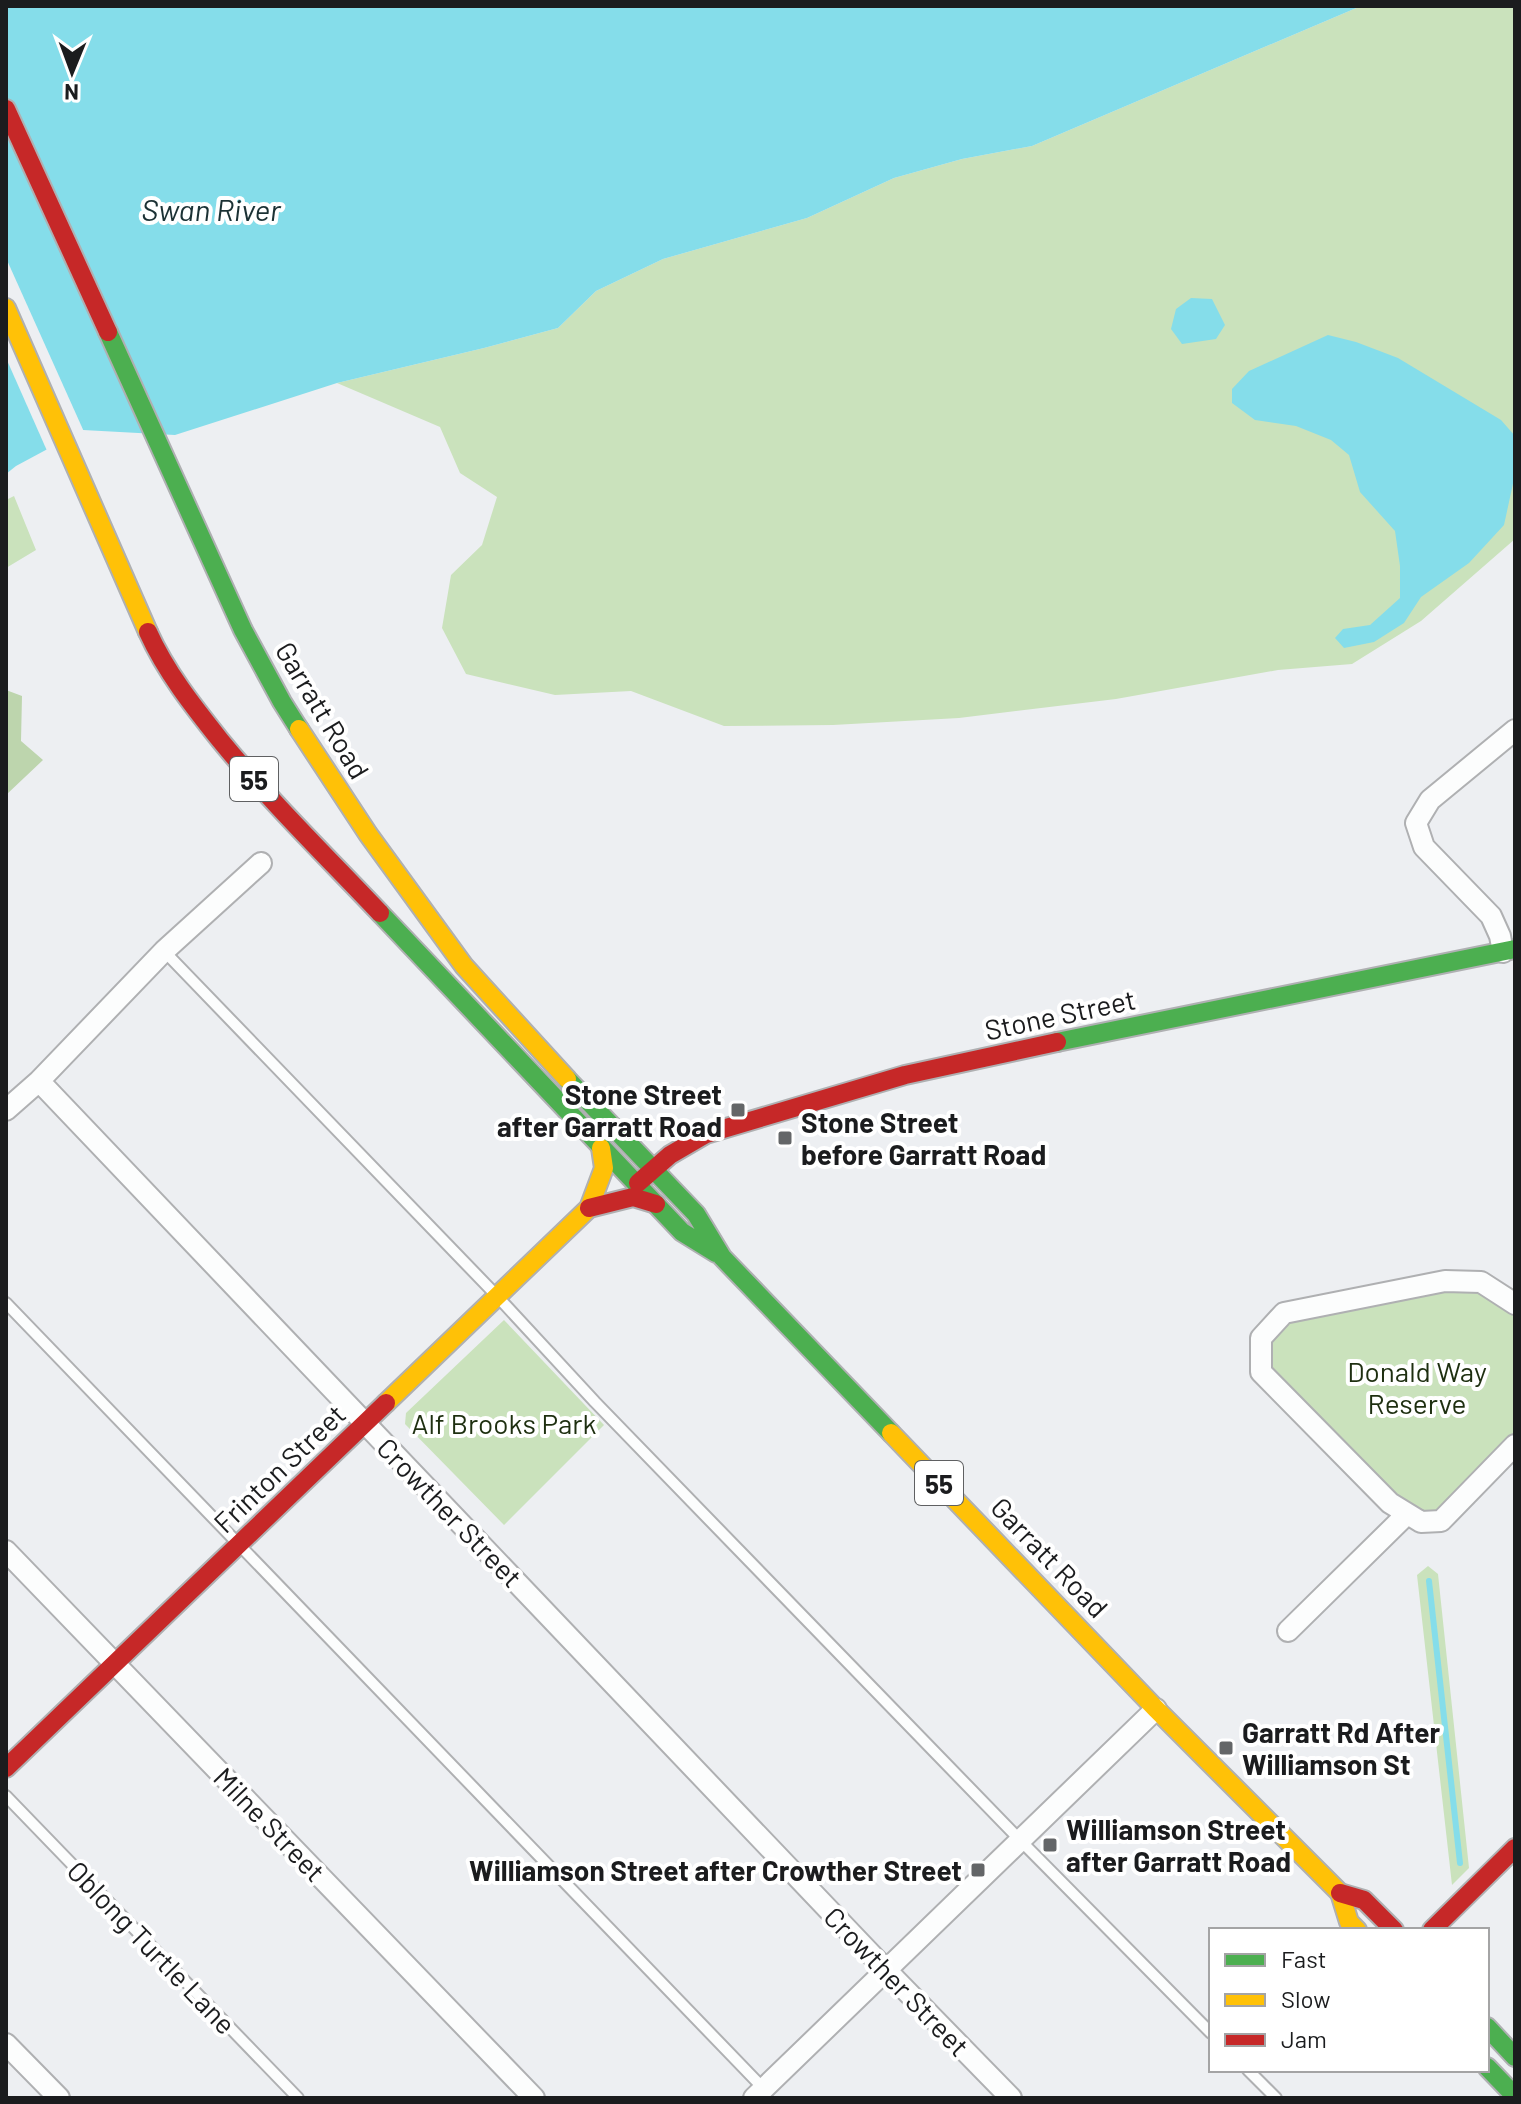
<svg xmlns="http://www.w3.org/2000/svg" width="1521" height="2104" viewBox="0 0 1521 2104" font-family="Barlow,sans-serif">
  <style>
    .green { fill: #cae2bc }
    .forest { fill: #bdd5ad }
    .water { fill: #85ddea }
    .pier { fill: #edeff2 }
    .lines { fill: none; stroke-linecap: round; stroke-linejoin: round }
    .stream { stroke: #85ddea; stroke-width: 6 }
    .lane-casing { stroke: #afb0b2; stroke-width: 14 }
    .street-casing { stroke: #afb0b2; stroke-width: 24 }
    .fast-casing { stroke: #afb0b2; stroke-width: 22 }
    .slow-casing { stroke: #afb0b2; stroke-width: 22 }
    .jam-casing { stroke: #afb0b2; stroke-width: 22 }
    .lane { stroke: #fcfdfd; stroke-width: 10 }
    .street { stroke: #fcfdfd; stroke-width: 20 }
    .fast { stroke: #4caf50; stroke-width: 18 }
    .slow { stroke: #ffc107; stroke-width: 18 }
    .jam { stroke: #c62828; stroke-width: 18 }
    .poi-dot { fill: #646668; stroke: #fff; stroke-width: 3 }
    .labels { text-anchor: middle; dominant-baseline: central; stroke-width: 8; stroke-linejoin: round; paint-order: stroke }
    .shield { fill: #fff; stroke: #5f6062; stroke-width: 2 }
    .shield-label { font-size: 26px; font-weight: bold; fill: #1b1c1e }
    .street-label { font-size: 28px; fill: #1b1c1e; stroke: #fff }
    .poi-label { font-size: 28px; font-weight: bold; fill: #1b1c1e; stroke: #fff; text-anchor: start }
    .park-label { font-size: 28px; fill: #1e2f10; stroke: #fff }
    .water-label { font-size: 30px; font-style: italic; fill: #1b3134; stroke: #fff }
  </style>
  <rect width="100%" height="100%" fill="#edeff2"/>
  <!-- green -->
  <path class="green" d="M 1361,6 L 1515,6 L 1515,539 L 1421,621 L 1352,664 L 1278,670 L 1116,699 L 959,718 L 833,725 L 724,726 L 631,691 L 555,695 L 466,674 L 442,628 L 451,575 L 482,545 L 497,497 L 460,473 L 440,427 L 337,383 L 484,348 L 558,328 L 596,291 L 663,259 L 807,218 L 894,178 L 962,159 L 1032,146 Z
    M 14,496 L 36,550 L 6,568 L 6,500 Z
    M 1445,1281 L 1515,1304 L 1515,1442 L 1441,1521 L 1421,1522 L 1261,1372 L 1284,1313 Z
    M 504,1320 L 604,1425 L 504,1525 L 405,1424 L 406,1413 Z
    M 1428,1566 L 1438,1574 L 1469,1868 L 1452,1885 L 1417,1575 Z"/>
  <!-- forest -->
  <path class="forest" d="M 6,690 L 22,696 L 21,741 L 43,760 L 6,795 Z"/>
  <!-- water -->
  <path class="water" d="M 6,6 L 1361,6 L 1032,146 L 962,159 L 894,178 L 807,218 L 663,259 L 596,291 L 558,328 L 484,348 L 337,383 L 175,435 L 83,430 L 16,466 L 6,474 Z
    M 1191,298 L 1212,299 L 1225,325 L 1216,339 L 1182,344 L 1171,329 L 1176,309 Z
    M 1328,335 L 1356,342 L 1398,358 L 1501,420 L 1515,436 L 1514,479 L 1504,525 L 1469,563 L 1421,597 L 1404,623 L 1374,642 L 1344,648 L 1335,638 L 1343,629 L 1370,625 L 1400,598 L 1400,566 L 1395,531 L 1360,492 L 1349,455 L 1331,440 L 1296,426 L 1255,420 L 1232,403 L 1232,389 L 1249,371 Z"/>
  <!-- pier -->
  <path class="pier" d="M 6,258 L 85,434 L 48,453 L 6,358 Z"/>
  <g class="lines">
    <!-- stream -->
    <path class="stream" d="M 1429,1581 L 1460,1863"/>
    <defs>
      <path id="lane" d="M 164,951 L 497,1296 L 595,1402 L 1020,1840 L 1211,2033
        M 6,1303 L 764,2089
        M 6,1796 L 298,2098
        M 1248,2070 L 1276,2098"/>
      <path id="street" d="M 261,863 L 164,951 L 39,1081 L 886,1970 L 1011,2098
        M 1503,952 L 1500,936 L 1491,916 L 1424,847 L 1416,823 L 1430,800 L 1515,730
        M 6,1110 L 39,1081
        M 1515,1304 L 1481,1282 L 1445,1281 L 1284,1313 L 1261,1338 L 1261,1372 L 1390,1503 L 1421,1522 L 1441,1521 L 1515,1445
        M 6,1551 L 534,2098
        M 1288,1631 L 1407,1514
        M 6,2044 L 59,2098
        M 754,2098 L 1156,1709"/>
      <path id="fast" d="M 108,332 L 243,630 L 282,702 L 299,729
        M 380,913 L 682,1232 L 716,1253
        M 1057,1042 L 1515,949
        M 567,1079 L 696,1214 L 722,1257 L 891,1433
        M 1487,2027 L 1515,2057
        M 1487,2067 L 1515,2096"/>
      <path id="slow" d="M 6,308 L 148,632
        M 299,729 L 368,834 L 464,966 L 567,1079
        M 386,1403 L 589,1208 L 604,1168 L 601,1148
        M 891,1433 L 1156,1709 L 1340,1893 L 1349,1922 L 1357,1930"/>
      <path id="jam" d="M 6,109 L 108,332
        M 148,632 C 166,672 193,706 220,740 C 270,801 326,856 380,913
        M 638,1183 L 670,1155 L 706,1134 L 905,1075 L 1057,1042
        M 589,1208 L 633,1197 L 656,1204
        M 6,1768 L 386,1403
        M 1340,1893 L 1364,1900 L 1394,1930
        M 1432,1930 L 1515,1848"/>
    </defs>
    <!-- lane casing -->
    <use href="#lane" class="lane-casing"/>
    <!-- street casing -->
    <use href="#street" class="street-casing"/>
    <!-- fast casing -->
    <use href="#fast" class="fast-casing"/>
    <!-- slow casing -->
    <use href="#slow" class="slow-casing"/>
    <!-- jam casing -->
    <use href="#jam" class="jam-casing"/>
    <!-- lane -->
    <use href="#lane" class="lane"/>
    <!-- street -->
    <use href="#street" class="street"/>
    <!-- fast -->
    <use href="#fast" class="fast"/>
    <!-- slow -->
    <use href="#slow" class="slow"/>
    <!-- jam -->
    <use href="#jam" class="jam"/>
  </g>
  <!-- markers -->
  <g class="poi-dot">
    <rect x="730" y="1102" width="16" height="16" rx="4"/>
    <rect x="777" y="1130" width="16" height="16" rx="4"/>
    <rect x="1218" y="1740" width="16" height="16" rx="4"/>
    <rect x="1042" y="1837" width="16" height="16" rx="4"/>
    <rect x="970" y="1862" width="16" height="16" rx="4"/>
  </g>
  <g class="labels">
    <!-- shield labels -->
    <g class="shield">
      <rect x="230" y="757" width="48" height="44" rx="6"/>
      <rect x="915" y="1461" width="48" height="44" rx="6"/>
    </g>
    <g class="shield-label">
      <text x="254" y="779">55</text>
      <text x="939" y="1483">55</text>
    </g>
    <!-- street labels -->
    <g class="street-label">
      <text transform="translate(323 710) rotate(59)">Garratt Road</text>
      <text transform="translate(1060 1014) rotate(-12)">Stone Street</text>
      <text transform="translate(279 1468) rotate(-44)">Frinton Street</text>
      <text transform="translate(450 1512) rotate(46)">Crowther Street</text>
      <text transform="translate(1050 1557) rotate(46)">Garratt Road</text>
      <text transform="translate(270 1824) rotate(46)">Milne Street</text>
      <text transform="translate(152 1947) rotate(46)">Oblong Turtle Lane</text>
      <text transform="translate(897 1981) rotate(46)">Crowther Street</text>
    </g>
    <!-- poi labels -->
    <g class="poi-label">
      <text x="722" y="1094" text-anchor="end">Stone Street<tspan x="722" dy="32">after Garratt Road</tspan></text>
      <text x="801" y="1122">Stone Street<tspan x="801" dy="32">before Garratt Road</tspan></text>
      <text x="1242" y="1732">Garratt Rd After<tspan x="1242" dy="32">Williamson St</tspan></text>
      <text x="1066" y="1829">Williamson Street<tspan x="1066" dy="32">after Garratt Road</tspan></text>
      <text x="962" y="1870" text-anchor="end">Williamson Street after Crowther Street</text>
    </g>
    <!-- park labels -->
    <g class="park-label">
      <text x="1417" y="1371">Donald Way<tspan x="1417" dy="32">Reserve</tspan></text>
      <text x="504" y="1423">Alf Brooks Park</text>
    </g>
    <!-- water labels -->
    <g class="water-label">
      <text x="211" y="209">Swan River</text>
    </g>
  </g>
  <!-- border -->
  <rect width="1521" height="2104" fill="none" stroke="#1b1c1e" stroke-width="16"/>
  <!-- legend -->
  <rect x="1209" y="1928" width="280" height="144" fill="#ffffff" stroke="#a4a4a5" stroke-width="2"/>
  <rect x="1225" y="1954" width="40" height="12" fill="#4caf50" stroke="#a4a4a5" stroke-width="2"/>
  <text x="1281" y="1968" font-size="24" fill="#1b1c1e">Fast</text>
  <rect x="1225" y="1994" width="40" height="12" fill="#ffc107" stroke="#a4a4a5" stroke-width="2"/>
  <text x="1281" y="2008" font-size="24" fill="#1b1c1e">Slow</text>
  <rect x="1225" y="2034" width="40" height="12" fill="#c62828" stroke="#a4a4a5" stroke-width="2"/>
  <text x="1281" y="2048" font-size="24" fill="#1b1c1e">Jam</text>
  <!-- north arrow -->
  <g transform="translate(72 72) rotate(181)" stroke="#ffffff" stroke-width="6" paint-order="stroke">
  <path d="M0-6L14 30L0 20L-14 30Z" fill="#1b1c1e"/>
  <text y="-12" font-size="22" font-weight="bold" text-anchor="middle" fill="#1b1c1e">N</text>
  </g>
</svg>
